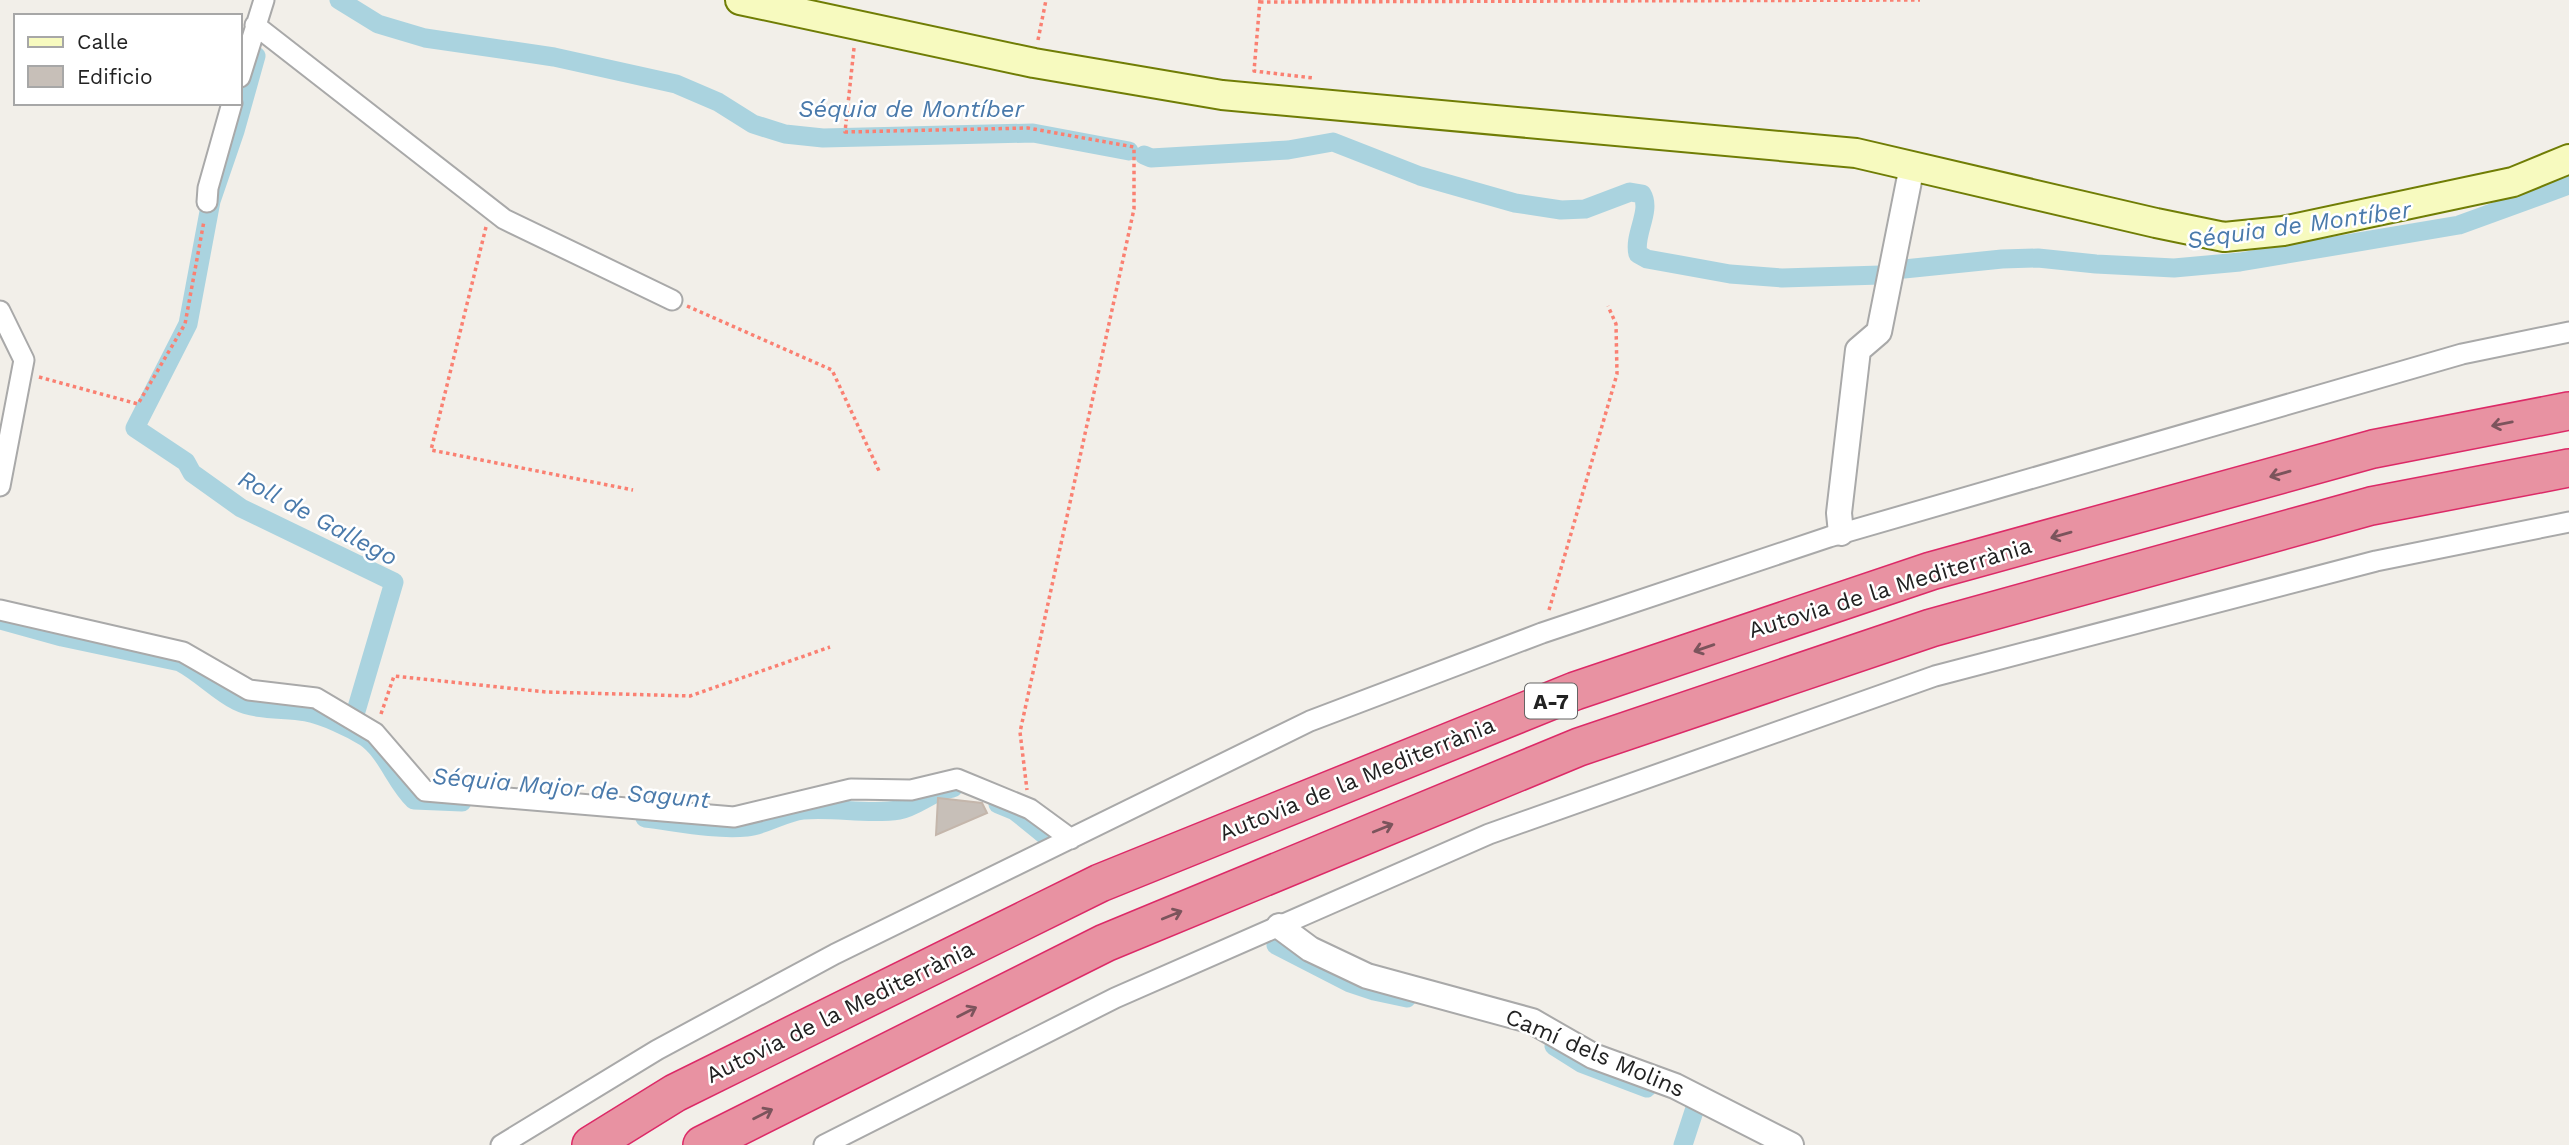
<svg xmlns="http://www.w3.org/2000/svg" width="2569" height="1145" viewBox="0 0 2569 1145" font-family="'Work Sans',sans-serif">
  <style>
    .lines { fill: none; stroke-linecap: round; stroke-linejoin: round }
    .canal { stroke: #aad3df; stroke-width: 19 }
    .building { fill: #c7bfb8; stroke: #c4b6ab; stroke-width: 2 }
    .minor-casing { stroke: #a9a9a9; stroke-width: 23 }
    .tertiary-casing { stroke: #a9a9a9; stroke-width: 28 }
    .secondary-casing { stroke: #707d05; stroke-width: 32 }
    .motorway-casing { stroke: #dc2a67; stroke-width: 40 }
    .path { stroke: #fa8072; stroke-width: 3.5; stroke-dasharray: 3.5 3.5; stroke-linecap: butt }
    .minor { stroke: #fff; stroke-width: 19 }
    .tertiary { stroke: #fff; stroke-width: 24 }
    .secondary { stroke: #f7fabf; stroke-width: 28 }
    .motorway { stroke: #e892a2; stroke-width: 37 }
    .oneway { stroke: #7b545c }
    .labels { text-anchor: middle; dominant-baseline: central; stroke-width: 5; stroke-linejoin: round; paint-order: stroke }
    .shield { fill: #fff; stroke: #646464; stroke-width: 2 }
    .shield-label { font-size: 21px; font-weight: bold; fill: #222 }
    .street-label { font-size: 23px; fill: #222; stroke: #fff }
    .water-label { font-size: 24px; font-style: italic; fill: #4a7aab; stroke: #fff }
  </style>
  <rect width="100%" height="100%" fill="#f2efe9"/>
  <g class="lines">
    <!-- canal -->
    <path class="canal" d="M 339,0 L 378,24 L 425,38 L 554,57 L 676,84 L 718,102 L 753,124 L 785,134 L 823,138 L 1033,133 L 1129,151
      M 256,56 L 235,131 L 211,201 L 188,324 L 135,428 L 186,462 L 192,473 L 241,508 L 394,582 L 356,711
      M 1144,155 L 1151,158 L 1288,150 L 1333,142 L 1420,176 L 1515,203 L 1561,210 L 1585,209 L 1630,192 L 1642,194 C 1652,211 1633,235 1638,254 L 1647,259 L 1730,274 L 1782,278 L 1881,275
      M 1904,269 L 2002,259 L 2038,258 L 2096,264 L 2174,268 L 2240,262 L 2459,225 L 2569,185
      M 0,620 L 62,637 L 180,662 C 201,673 217,691 237,701 C 257,711 285,708 306,712 C 325,716 349,727 365,737 C 387,752 395,782 414,800 L 462,802
      M 998,804 L 1015,811 L 1046,836
      M 645,818 C 678,822 714,830 747,827 C 766,825 784,812 803,810 C 835,807 868,815 899,810 C 917,807 933,790 953,788
      M 1276,945 L 1350,983 L 1374,991 L 1407,998
      M 1554,1046 L 1581,1063 L 1647,1088
      M 1683,1145 L 1696,1105"/>
  </g>
  <!-- building -->
  <path class="building" d="M 938,798 L 982,803 L 987,813 L 936,835 Z"/>
  <g class="lines">
    <defs>
      <path id="minor" d="M 255,25 L 504,219 L 672,300
        M 240,77 L 264,0
        M 207,202 L 208,188 L 232,103
        M 0,311 L 24,360 L 0,486
        M 0,610 L 183,652 L 249,690 L 316,698 L 375,733 L 425,791 L 734,817 L 851,789 L 911,790 L 957,779 L 1030,809 L 1071,839
        M 501,1145 L 657,1050 L 835,954 L 1310,721 L 1542,633 L 1829,537 L 2462,354 L 2569,332
        M 824,1145 L 1115,998 L 1489,834 L 1935,676 L 2376,561 L 2569,522"/>
      <path id="tertiary" d="M 1841,533 L 1839,513 L 1858,350 L 1879,332 L 1912,166
        M 1279,926 L 1310,949 L 1367,976 L 1532,1021 L 1593,1056 L 1675,1086 L 1791,1145"/>
      <path id="secondary" d="M 740,0 L 1034,63 L 1222,95 L 1856,153 L 2156,223 L 2224,237 L 2283,231 L 2513,182 L 2569,159"/>
      <path id="motorway" d="M 591,1145 L 675,1093 L 1100,883 L 1575,691 L 1931,571 L 2373,449 L 2569,411
        M 702,1145 L 1105,943 L 1579,747 L 1931,628 L 2371,506 L 2569,468"/>
    </defs>
    <!-- minor casing -->
    <use href="#minor" class="minor-casing"/>
    <!-- tertiary casing -->
    <use href="#tertiary" class="tertiary-casing"/>
    <!-- secondary casing -->
    <use href="#secondary" class="secondary-casing"/>
    <!-- motorway casing -->
    <use href="#motorway" class="motorway-casing"/>
    <!-- path -->
    <path class="path" d="M 1260,0 L 1254,71 L 1313,78
      M 1260,2 L 1920,0
      M 1038,40 L 1046,0
      M 854,48 L 845,132 L 1028,128 L 1134,147 L 1134,209 L 1020,732 L 1027,790
      M 486,227 L 431,450 L 633,490
      M 687,306 L 832,370 L 880,473
      M 39,377 L 138,404 L 185,324 L 204,221
      M 1549,610 L 1617,374 L 1616,324 L 1608,306
      M 381,714 L 394,676 L 546,692 L 690,696 L 830,647"/>
    <!-- minor -->
    <use href="#minor" class="minor"/>
    <!-- tertiary -->
    <use href="#tertiary" class="tertiary"/>
    <!-- secondary -->
    <use href="#secondary" class="secondary"/>
    <!-- motorway -->
    <use href="#motorway" class="motorway"/>
  </g>
  <!-- one-way arrows -->
  <defs><path id="oneway-shaft" d="M-6 0H5M1.5-3L5.5 0L1.5 3" fill="none" stroke-width="1.6" stroke-linecap="round" stroke-linejoin="round" transform="scale(1.75)"/></defs>
  <g class="oneway">
    <use href="#oneway-shaft" transform="translate(2502 424) rotate(169)"/>
    <use href="#oneway-shaft" transform="translate(2280 474) rotate(164)"/>
    <use href="#oneway-shaft" transform="translate(2061 535) rotate(164)"/>
    <use href="#oneway-shaft" transform="translate(1704 648) rotate(161)"/>
    <use href="#oneway-shaft" transform="translate(1383 828) rotate(-22)"/>
    <use href="#oneway-shaft" transform="translate(1172 915) rotate(-22)"/>
    <use href="#oneway-shaft" transform="translate(967 1012) rotate(-27)"/>
    <use href="#oneway-shaft" transform="translate(763 1114) rotate(-27)"/>
  </g>
  <g class="labels">
    <!-- shield labels -->
    <rect class="shield" x="1525" y="683.5" width="52" height="35" rx="5"/>
    <g class="shield-label">
      <text x="1551" y="701">A-7</text>
    </g>
    <!-- street labels -->
    <g class="street-label">
      <text transform="translate(1890 588) rotate(-17)">Autovia de la Mediterrània</text>
      <text transform="translate(1357 779) rotate(-22)">Autovia de la Mediterrània</text>
      <text transform="translate(840 1012) rotate(-26)">Autovia de la Mediterrània</text>
      <text transform="translate(1595 1053) rotate(23)">Camí dels Molins</text>
    </g>
    <!-- water labels -->
    <g class="water-label">
      <text x="911" y="109">Séquia de Montíber</text>
      <text transform="translate(2299 225) rotate(-8)">Séquia de Montíber</text>
      <text transform="translate(318 518) rotate(28)">Roll de Gallego</text>
      <text transform="translate(571 788) rotate(5)">Séquia Major de Sagunt</text>
    </g>
  </g>
  <!-- legend -->
  <rect x="14" y="14" width="228" height="91" fill="#ffffff" stroke="#a7a7a7" stroke-width="2"/>
  <rect x="28" y="37" width="35" height="10" fill="#f7fabf" stroke="#a7a7a7" stroke-width="2"/>
  <text x="77" y="49" font-size="21" fill="#222222">Calle</text>
  <rect x="28" y="66" width="35" height="21" fill="#c7bfb8" stroke="#a7a7a7" stroke-width="2"/>
  <text x="77" y="84" font-size="21" fill="#222222">Edificio</text>
</svg>
